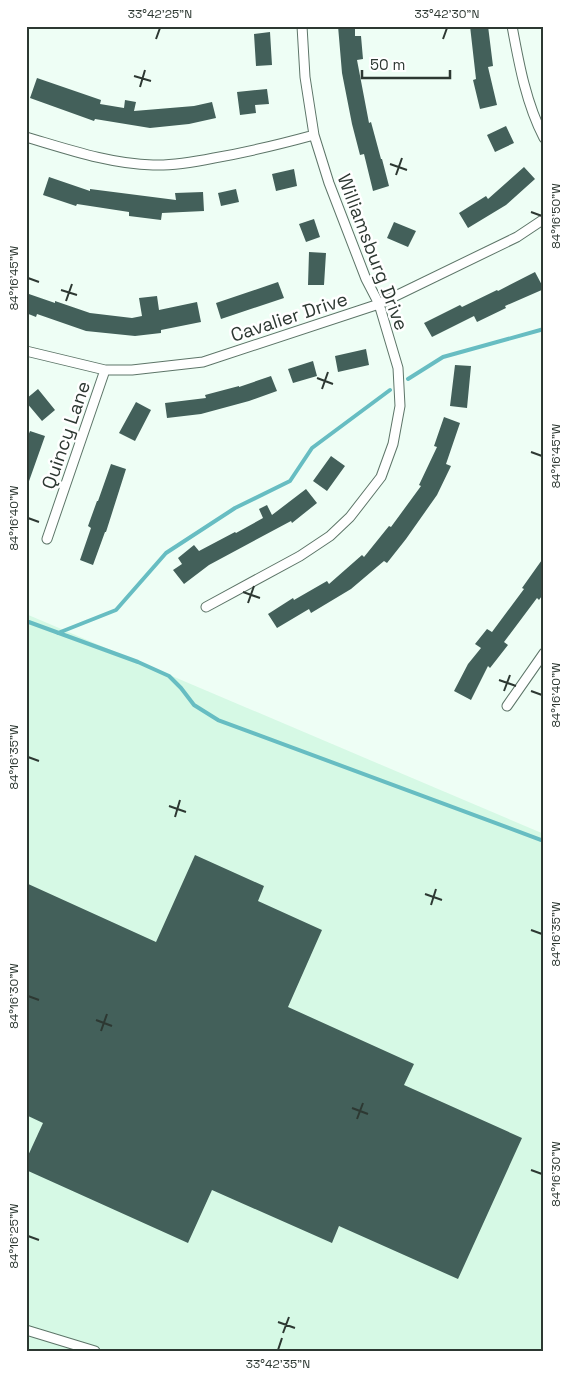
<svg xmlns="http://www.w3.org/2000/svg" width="570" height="1377" viewBox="0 0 570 1377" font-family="'Space Grotesk',sans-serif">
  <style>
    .built { fill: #d6f9e5 }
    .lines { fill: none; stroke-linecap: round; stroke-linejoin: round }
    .stream { stroke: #67bdc2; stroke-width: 4 }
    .building { fill: #43605a }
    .street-casing { stroke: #5d7568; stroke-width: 11 }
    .street { stroke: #fff; stroke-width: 9 }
    .ticks { fill: none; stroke: #2d3832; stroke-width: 2 }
    .labels { text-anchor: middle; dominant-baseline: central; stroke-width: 5; stroke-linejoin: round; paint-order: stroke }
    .street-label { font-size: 19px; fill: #2d3832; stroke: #fff }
    .neatline { fill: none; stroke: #2d3832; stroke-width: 2 }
    .ticks-label { font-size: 12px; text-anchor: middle; fill: #2d3832 }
  </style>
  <rect width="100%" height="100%" fill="#eefef5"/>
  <!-- built -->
  <path class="built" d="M 26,614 L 544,834 L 544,1351 L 26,1351 Z"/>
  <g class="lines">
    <!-- stream -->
    <path class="stream" d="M 408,379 L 443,357 L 544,329
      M 26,621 L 138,662 L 169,676 L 181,688 L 194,705 L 218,720 L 544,841
      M 58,633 L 116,610 L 166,553 L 235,508 L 290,481 L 312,448 L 390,390"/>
  </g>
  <!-- building -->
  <path class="building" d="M 338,26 L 355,26 L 355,36 L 361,36 L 363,59 L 357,60 L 369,123 L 371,122 L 381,159 L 382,159 L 389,186 L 373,191 L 364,154 L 360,155 L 352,124 L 342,73 Z
    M 470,26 L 488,26 L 493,66 L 488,67 L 497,105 L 480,109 L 473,80 L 476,79 Z
    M 270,32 L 272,65 L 256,66 L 254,34 Z
    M 37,78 L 101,100 L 100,104 L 124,108 L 125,100 L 136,102 L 134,111 L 194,106 L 212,102 L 216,118 L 189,124 L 150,128 L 95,119 L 94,121 L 30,98 Z
    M 267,89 L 269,104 L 255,105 L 256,113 L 240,115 L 237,92 Z
    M 506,126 L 514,143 L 495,152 L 487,135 Z
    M 524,167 L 535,179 L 506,205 L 468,228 L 459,213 L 486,196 L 488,199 Z
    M 294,169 L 297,186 L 276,191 L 272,174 Z
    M 49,177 L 90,191 L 90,189 L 176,200 L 175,193 L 203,192 L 204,211 L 162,213 L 161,220 L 129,216 L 129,212 L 77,204 L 76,206 L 43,195 Z
    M 236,189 L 239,202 L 221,206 L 218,193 Z
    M 314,219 L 320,237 L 306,242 L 299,224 Z
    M 394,222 L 416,231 L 408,247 L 387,238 Z
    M 309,252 L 326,253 L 324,285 L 308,285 Z
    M 535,272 L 544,289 L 505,306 L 506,308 L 477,322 L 474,316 L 432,337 L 424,323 L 460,305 L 462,307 L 497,290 L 498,291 Z
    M 278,282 L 284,298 L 221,319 L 216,303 Z
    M 26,293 L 55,303 L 55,301 L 90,313 L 132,318 L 142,316 L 139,298 L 157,296 L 159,310 L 197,302 L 201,322 L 161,330 L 161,333 L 135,336 L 86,331 L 37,314 L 36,317 L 26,313 Z
    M 366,349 L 369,365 L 338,372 L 335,356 Z
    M 313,361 L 317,376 L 293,383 L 288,369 Z
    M 455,365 L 471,366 L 467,408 L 450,406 Z
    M 271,376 L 277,391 L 249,401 L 201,414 L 167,418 L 165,403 L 206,398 L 205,395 L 239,386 L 239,387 Z
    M 38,389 L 55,410 L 42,421 L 26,402 L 26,399 Z
    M 136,402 L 151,410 L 135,441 L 119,433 Z
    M 444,417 L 460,423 L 446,464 L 451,466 L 437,495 L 406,539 L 387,563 L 384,561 L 351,589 L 311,613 L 309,609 L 277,628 L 268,614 L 293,598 L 294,600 L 327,581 L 329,584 L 362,555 L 364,557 L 389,526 L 391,527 L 421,486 L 419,485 L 437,447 L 434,446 Z
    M 30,431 L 45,436 L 28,484 L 26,484 L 26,441 Z
    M 331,456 L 345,466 L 327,491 L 313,481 Z
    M 111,464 L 126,469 L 106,532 L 105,532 L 93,565 L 80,560 L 91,528 L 88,526 L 97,501 L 98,501 Z
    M 306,489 L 317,503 L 292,523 L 291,521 L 209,565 L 184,584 L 173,570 L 182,564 L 178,558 L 194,545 L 199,551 L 235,532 L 236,533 L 263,518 L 259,509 L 267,505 L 272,515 Z
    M 544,557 L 544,593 L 539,600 L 537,598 L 504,642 L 508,645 L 490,668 L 488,666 L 471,700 L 454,691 L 468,664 L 481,648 L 475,644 L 487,629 L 492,632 L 524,589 L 522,588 Z
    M 195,855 L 264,886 L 258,901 L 322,930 L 288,1007 L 414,1064 L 404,1085 L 522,1138 L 458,1279 L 339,1226 L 332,1243 L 212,1190 L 188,1243 L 26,1170 L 26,1160 L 43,1123 L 26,1115 L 26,883 L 156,942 Z"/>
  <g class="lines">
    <defs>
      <path id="street" d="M 512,26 C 519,64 526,103 544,138
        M 26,137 C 67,149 110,164 153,165 C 173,166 194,162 214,158 C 248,152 281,144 314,135
        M 26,351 L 105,370 L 132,370 L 203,362 L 379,304 L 517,237 L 544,219
        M 47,539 L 105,370
        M 206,607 L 300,556 L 330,536 L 350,517 L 381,477 L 393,444 L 400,406 L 398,368 L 379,304 L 366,279 L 329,183 L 314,135 L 305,77 L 302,26
        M 507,706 L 544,653
        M 26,1330 L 95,1351"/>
    </defs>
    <!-- street casing -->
    <use href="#street" class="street-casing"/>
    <!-- street -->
    <use href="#street" class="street"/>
  </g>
  <!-- ticks -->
  <path class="ticks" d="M 156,39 L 160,28M 443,39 L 447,28M 134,76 L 151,81M 140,87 L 145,70M 390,164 L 407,170M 396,175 L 402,158M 531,212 L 542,216M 28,278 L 39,282M 61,290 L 77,295M 66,301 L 72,284M 317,378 L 333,384M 322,389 L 328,372M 531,452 L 542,456M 28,518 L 39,522M 243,592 L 260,598M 248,603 L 254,586M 499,680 L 516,686M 504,691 L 510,675M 531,691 L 542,695M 28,757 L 39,761M 169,806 L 186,812M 175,817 L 180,800M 425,894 L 442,900M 431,905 L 436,889M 531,930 L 542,934M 28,996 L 39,1000M 96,1020 L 112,1026M 101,1031 L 107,1014M 352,1108 L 368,1114M 357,1119 L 363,1103M 531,1170 L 542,1174M 28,1236 L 39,1240M 278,1322 L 295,1328M 283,1333 L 289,1317M 278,1350 L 282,1338"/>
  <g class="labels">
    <!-- street labels -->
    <g class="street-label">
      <text transform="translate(373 252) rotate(69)">Williamsburg Drive</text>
      <text transform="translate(289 317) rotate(-18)">Cavalier Drive</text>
      <text transform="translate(66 435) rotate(-71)">Quincy Lane</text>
    </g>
  </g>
  <!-- border -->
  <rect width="570" height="1377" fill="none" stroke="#ffffff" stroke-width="55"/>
  <!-- scale -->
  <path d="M362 70v8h88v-8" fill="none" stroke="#2d3832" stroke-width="2.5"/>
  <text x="370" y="70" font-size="15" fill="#2d3832" stroke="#ffffff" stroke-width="4" paint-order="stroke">50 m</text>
  <rect x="28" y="28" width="514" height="1322" class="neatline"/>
  <g class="ticks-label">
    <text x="160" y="18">33°42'25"N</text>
    <text x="447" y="18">33°42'30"N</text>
    <text transform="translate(556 216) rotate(-90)" y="4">84°16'50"W</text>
    <text transform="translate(14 278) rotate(-90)" y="4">84°16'45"W</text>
    <text transform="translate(556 456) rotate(-90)" y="4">84°16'45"W</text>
    <text transform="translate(14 518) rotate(-90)" y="4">84°16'40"W</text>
    <text transform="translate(556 695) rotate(-90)" y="4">84°16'40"W</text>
    <text transform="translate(14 757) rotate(-90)" y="4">84°16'35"W</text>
    <text transform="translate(556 934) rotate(-90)" y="4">84°16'35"W</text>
    <text transform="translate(14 996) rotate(-90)" y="4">84°16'30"W</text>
    <text transform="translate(556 1174) rotate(-90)" y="4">84°16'30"W</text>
    <text transform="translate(14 1236) rotate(-90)" y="4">84°16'25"W</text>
    <text x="278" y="1368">33°42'35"N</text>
  </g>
</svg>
